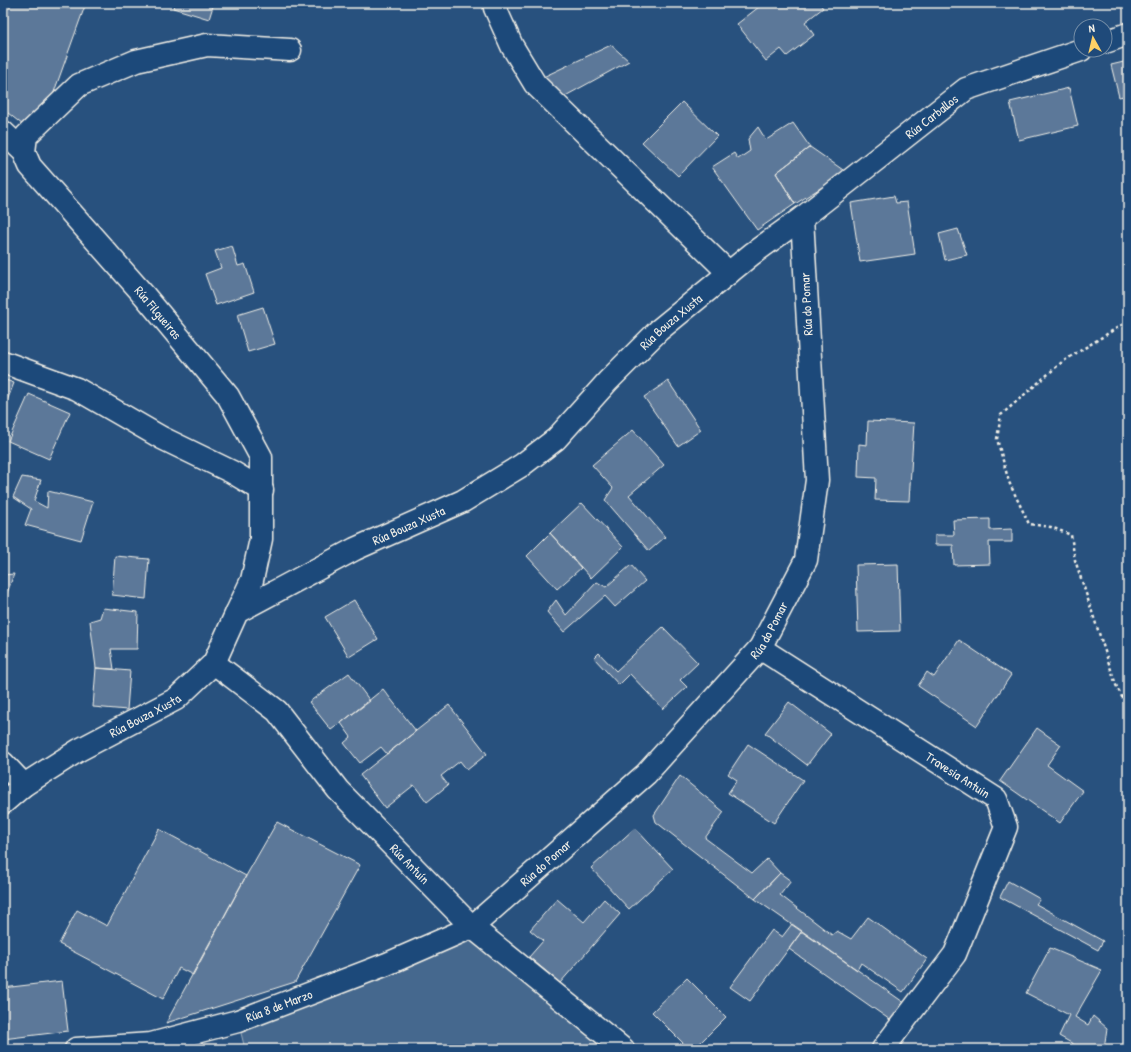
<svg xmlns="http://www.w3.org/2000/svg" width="1131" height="1052" viewBox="0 0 1131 1052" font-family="'Patrick Hand',sans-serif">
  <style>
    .green { fill: #45688e; stroke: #9cacbb }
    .building { fill: #5b7899; stroke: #f4f1e8 }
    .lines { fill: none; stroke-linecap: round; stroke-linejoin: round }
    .minor-casing { stroke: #f4f1e8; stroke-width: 25 }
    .path { stroke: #f4f1e8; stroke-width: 2.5; stroke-dasharray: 3 3; stroke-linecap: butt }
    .minor { stroke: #1f4a7a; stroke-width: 22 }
    .labels { text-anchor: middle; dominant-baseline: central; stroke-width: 4; stroke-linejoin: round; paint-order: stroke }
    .street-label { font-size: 13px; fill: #f4f1e8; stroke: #1f4a7a }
  </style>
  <rect width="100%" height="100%" fill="#28517e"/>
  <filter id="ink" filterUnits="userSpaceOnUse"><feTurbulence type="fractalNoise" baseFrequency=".025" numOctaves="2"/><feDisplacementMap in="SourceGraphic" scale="8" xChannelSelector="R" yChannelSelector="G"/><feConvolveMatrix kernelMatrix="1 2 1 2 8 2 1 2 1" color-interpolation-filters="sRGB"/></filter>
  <g filter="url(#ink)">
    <!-- green -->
    <path class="green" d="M 472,927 L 623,1049 L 245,1049 L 238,1021 Z"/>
    <!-- building -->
    <path class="building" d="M 3,3 L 86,3 L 49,106 L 23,125 L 3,109 Z
      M 175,3 L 214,3 L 209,19 L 173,8 Z
      M 764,3 L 819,3 L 823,8 L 805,22 L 814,35 L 787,56 L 781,49 L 766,61 L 737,24 Z
      M 611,45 L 629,61 L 558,100 L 541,78 Z
      M 1128,61 L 1128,95 L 1119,97 L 1111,65 Z
      M 1069,88 L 1078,126 L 1019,140 L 1010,102 Z
      M 682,102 L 717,136 L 678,176 L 642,142 Z
      M 793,123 L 810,147 L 776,173 L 795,204 L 757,230 L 712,167 L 734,153 L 738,159 L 750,151 L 748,139 L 758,127 L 766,140 Z
      M 810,147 L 846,172 L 795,204 L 776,173 Z
      M 894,196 L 896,203 L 907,202 L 915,254 L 860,262 L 851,203 Z
      M 958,229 L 967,255 L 945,260 L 939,234 Z
      M 232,246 L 238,266 L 245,264 L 254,292 L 216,305 L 205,274 L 221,268 L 215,251 Z
      M 263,307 L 275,344 L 248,352 L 237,315 Z
      M 3,379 L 14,383 L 3,411 Z
      M 668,381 L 701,430 L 678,446 L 644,397 Z
      M 29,394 L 70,412 L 49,459 L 8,441 Z
      M 868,421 L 914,423 L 909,501 L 875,500 L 876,478 L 858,477 L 859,444 L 867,445 Z
      M 633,430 L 664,465 L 629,495 L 665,537 L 649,551 L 605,500 L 613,488 L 592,465 Z
      M 22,477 L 41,480 L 34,501 L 47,508 L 48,491 L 93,502 L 81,540 L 25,525 L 31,509 L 13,497 Z
      M 582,503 L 623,547 L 591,578 L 550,533 Z
      M 990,519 L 990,530 L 1012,529 L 1012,542 L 989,542 L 990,564 L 954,565 L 953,545 L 935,545 L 935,535 L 954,535 L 953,520 Z
      M 550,533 L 581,568 L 557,589 L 527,556 Z
      M 115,556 L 149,559 L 146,599 L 112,595 Z
      M 898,564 L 900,631 L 858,632 L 856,565 Z
      M 631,565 L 645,581 L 615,607 L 605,596 L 564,632 L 547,612 L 556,600 L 566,615 L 597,582 L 606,587 Z
      M 14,574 L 3,604 L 3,575 Z
      M 354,600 L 378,639 L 349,657 L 325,617 Z
      M 103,608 L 138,612 L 137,649 L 111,649 L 114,669 L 96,668 L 90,621 L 100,618 Z
      M 663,627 L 698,663 L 680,680 L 687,687 L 663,709 L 630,674 L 619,685 L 594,658 L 599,653 L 616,671 Z
      M 959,640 L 1011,675 L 977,726 L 918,686 L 927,672 L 934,677 Z
      M 96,668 L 130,671 L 127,710 L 93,707 Z
      M 349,673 L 370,701 L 331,730 L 309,702 Z
      M 383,689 L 416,731 L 387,754 L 381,747 L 360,763 L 344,743 L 351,737 L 341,723 Z
      M 789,702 L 831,734 L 807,765 L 765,733 Z
      M 449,705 L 487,754 L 467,770 L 460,761 L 441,776 L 448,785 L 427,802 L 414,785 L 385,808 L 360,775 Z
      M 1037,728 L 1061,745 L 1047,765 L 1083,791 L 1060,823 L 1000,781 Z
      M 748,744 L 803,780 L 774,823 L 728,793 L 737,780 L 728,774 Z
      M 680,776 L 724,812 L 705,838 L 752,873 L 767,859 L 780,873 L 755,899 L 656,822 L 654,815 Z
      M 277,822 L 360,865 L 295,982 L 166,1023 L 246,876 Z
      M 635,828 L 673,869 L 629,909 L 591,868 Z
      M 159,829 L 246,876 L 193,975 L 179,968 L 163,999 L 59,944 L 77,910 L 107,926 Z
      M 780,873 L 791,881 L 780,895 L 832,935 L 837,931 L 851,939 L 868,917 L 927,959 L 903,992 L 861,963 L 857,970 L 755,899 Z
      M 1008,881 L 1040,899 L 1036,904 L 1103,941 L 1098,950 L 1000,897 Z
      M 557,899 L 584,922 L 604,899 L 620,914 L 560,983 L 529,957 L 543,941 L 530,930 Z
      M 792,924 L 802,931 L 750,1001 L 730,987 L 772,930 L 782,937 Z
      M 802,931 L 906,1004 L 893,1022 L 789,949 Z
      M 1050,948 L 1102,970 L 1075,1017 L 1088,1025 L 1093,1016 L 1107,1028 L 1104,1049 L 1082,1049 L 1059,1036 L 1069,1015 L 1026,993 Z
      M 687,978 L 726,1017 L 694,1049 L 689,1049 L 652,1012 Z
      M 62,981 L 68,1031 L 3,1039 L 3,988 Z"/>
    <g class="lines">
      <defs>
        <g id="minor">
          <path d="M 495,8 L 512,46 L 535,84 L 729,273"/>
          <path d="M 1105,42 L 1128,34"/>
          <path id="s1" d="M 3,132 L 24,152 L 30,166 L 144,295 L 228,396 L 261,457 L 261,539 L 252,580 L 237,612"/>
          <path d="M 24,152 L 26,136 L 79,85 L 136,61 L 207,45 L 290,50"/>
          <path d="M 3,362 L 77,389 L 162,438 L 232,472 L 262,490"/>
          <path id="s2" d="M 760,648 L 996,799 L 1006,827 L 955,954 L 883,1049"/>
          <path id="s3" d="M 214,663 L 277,711 L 338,790 L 472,927 L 623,1049"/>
          <path d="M 3,763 L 24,785"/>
          <path id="s4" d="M 3,803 L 24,785 L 79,750 L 176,699 L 214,663 L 237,612 L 355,549 L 463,501 L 522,465 L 556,439 L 608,381 L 659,330 L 752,254 L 802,218 L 966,89 L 1081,50"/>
          <path id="s5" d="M 76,1049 L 151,1044 L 238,1021 L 387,964 L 472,927 L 646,774 L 760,648 L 806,560 L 817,480 L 802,218"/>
        </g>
      </defs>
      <!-- minor casing -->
      <use href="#minor" class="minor-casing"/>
      <!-- path -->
      <path class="path" d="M 1128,321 L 1062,362 L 1001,415 L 997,439 L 1009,482 L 1029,524 L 1051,527 L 1071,535 L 1075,560 L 1116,685 L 1128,709"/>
      <!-- minor -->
      <use href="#minor" class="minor"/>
    </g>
  </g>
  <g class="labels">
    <!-- street labels -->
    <g class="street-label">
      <text stroke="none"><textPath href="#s4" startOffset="1171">Rúa Carballos</textPath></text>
      <text transform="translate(806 304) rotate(-93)">Rúa do Pomar</text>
      <text stroke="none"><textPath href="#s1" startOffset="239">Rúa Filgueiras</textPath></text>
      <text stroke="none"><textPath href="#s4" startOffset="839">Rúa Bouza Xusta</textPath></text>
      <text stroke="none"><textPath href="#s4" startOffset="503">Rúa Bouza Xusta</textPath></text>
      <text stroke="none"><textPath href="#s5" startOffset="839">Rúa do Pomar</textPath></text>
      <text stroke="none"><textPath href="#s4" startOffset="167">Rúa Bouza Xusta</textPath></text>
      <text stroke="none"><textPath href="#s2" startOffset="235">Travesia Antuin</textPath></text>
      <text stroke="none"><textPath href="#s5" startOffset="515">Rúa do Pomar</textPath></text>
      <text stroke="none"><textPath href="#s3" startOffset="282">Rúa Antuín</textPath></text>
      <text stroke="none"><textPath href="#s5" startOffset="209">Rúa 8 de Marzo</textPath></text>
    </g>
  </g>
  <!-- margin -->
  <rect width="1131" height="1052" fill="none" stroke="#1f4a7a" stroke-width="16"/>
  <rect x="8" y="8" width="1115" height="1036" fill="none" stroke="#f4f1e8" stroke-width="1.5" filter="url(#ink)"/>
  <!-- north arrow -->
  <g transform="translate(1093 38) rotate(352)"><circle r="19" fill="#1f4a7a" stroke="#748da6"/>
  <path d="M0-3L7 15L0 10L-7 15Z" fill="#ffd166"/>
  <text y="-6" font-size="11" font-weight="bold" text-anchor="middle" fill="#f4f1e8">N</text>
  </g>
</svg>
